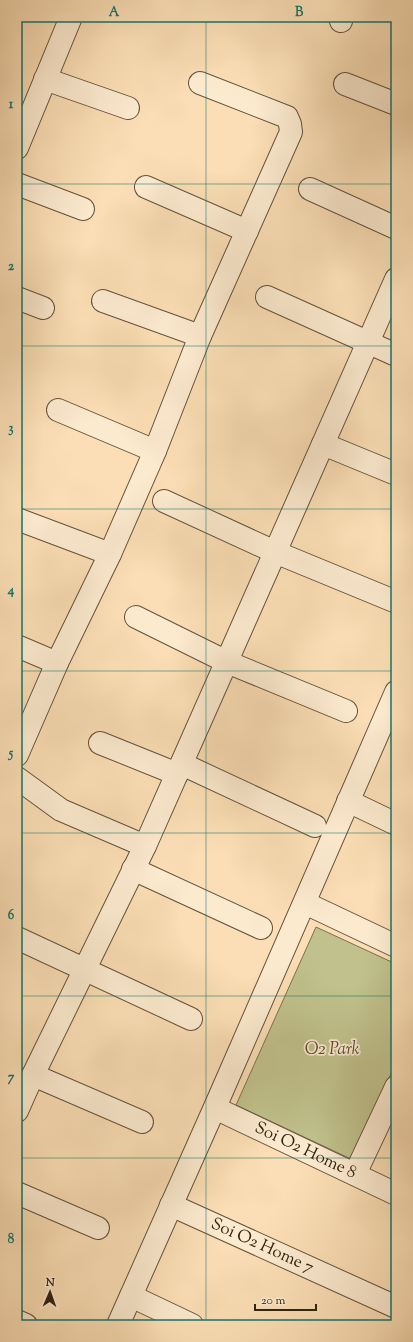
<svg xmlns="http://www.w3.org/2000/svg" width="413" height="1342" viewBox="0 0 413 1342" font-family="'Sorts Mill Goudy',serif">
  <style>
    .green { fill: #c0c18c; stroke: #78724f }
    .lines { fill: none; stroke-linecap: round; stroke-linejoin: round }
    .minor-casing { stroke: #64523b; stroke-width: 24 }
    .minor { stroke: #fceacf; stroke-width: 22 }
    .grid { fill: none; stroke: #0f766e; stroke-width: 1; stroke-opacity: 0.55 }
    .labels { text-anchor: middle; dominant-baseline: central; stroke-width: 3.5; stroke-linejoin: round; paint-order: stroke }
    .park-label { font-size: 17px; font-style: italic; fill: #554b30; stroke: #fceacf }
    .street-label { font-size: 17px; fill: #312412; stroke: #fceacf }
    .neatline { fill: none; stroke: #0f766e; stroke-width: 1.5 }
    .grid-label { font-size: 13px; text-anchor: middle; font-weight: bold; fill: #0f766e }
  </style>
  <rect width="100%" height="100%" fill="#fbdeb5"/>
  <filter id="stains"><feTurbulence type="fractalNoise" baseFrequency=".005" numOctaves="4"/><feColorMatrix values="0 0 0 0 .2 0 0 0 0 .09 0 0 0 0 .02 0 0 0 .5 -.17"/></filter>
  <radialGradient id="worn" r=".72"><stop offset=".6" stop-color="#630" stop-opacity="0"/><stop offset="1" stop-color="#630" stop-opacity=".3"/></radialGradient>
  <!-- green -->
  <path class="green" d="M 316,927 L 396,964 L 396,1063 L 351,1159 L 236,1105 Z"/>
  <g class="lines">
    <defs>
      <g id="minor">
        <path d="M 341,21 L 342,17"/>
        <path d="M 45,79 L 128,108"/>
        <path d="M 345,84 L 396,104"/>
        <path d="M 17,148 L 71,17"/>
        <path d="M 17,184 L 83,209"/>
        <path d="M 146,187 L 247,231"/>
        <path d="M 310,189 L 396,228"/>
        <path d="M 267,297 L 396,355"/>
        <path d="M 17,298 L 43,308"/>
        <path d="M 103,301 L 200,336"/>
        <path d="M 58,410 L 155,451"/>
        <path d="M 323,444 L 396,474"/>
        <path d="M 164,501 L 275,552 L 394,601"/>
        <path d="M 17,519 L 110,554"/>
        <path d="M 136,617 L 227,662 L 346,711"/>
        <path d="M 17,646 L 57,663"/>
        <path d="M 100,743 L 177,774"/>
        <path d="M 17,755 L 57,663 L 110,554 L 155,451 L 200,336 L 291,132 L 290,124 L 287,117 L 200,83"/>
        <path d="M 182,764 L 315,826"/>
        <path d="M 17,778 L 61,810 L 145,846"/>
        <path d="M 348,801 L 396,824"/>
        <path d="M 133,869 L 261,928"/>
        <path d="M 305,903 L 396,946"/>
        <path d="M 17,938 L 191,1019"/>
        <path d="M 33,1075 L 142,1122"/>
        <path id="s1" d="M 215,1108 L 396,1194"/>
        <path d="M 17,1111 L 33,1075 L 145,846 L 396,279"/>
        <path d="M 355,1174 L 396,1087"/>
        <path d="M 17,1193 L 98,1228"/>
        <path id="s2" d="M 171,1205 L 396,1307"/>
        <path d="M 131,1296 L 192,1325"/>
        <path d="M 17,1321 L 26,1325"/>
        <path d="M 118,1325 L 219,1098 L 396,692"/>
      </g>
    </defs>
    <!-- minor casing -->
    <use href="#minor" class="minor-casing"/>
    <!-- minor -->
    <use href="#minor" class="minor"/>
  </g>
  <!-- grid -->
  <path class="grid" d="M 206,17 L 206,1325M 17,184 L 396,184M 17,346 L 396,346M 17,509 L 396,509M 17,671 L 396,671M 17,833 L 396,833M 17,996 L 396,996M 17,1158 L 396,1158"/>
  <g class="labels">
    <!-- park labels -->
    <g class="park-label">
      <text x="332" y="1050">O2 Park</text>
    </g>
    <!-- street labels -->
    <g class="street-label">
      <text stroke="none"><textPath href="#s1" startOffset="100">Soi O2 Home 8</textPath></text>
      <text stroke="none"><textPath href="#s2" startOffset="100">Soi O2 Home 7</textPath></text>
    </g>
  </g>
  <!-- margin -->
  <rect width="413" height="1342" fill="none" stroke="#fbdeb5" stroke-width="44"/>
  <!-- north arrow -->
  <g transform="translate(50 1292) rotate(2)" stroke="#fceacf" stroke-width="3" paint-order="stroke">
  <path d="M0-3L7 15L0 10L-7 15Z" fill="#312412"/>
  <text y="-6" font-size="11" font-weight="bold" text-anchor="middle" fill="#312412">N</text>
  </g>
  <!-- scale -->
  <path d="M255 1304v6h61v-6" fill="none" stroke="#312412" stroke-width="2"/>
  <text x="261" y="1304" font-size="12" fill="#312412" stroke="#fceacf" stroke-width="3" paint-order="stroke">20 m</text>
  <rect x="22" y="22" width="369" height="1298" class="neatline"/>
  <g class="grid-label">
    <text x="114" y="16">A</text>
    <text x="299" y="16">B</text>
    <text x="11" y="108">1</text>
    <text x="11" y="270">2</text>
    <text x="11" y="432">3</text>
    <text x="11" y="594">4</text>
    <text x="11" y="757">5</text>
    <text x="11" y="919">6</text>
    <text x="11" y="1081">7</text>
    <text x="11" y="1243">8</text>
  </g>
  <rect width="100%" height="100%" filter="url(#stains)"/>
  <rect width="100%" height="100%" fill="url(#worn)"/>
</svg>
